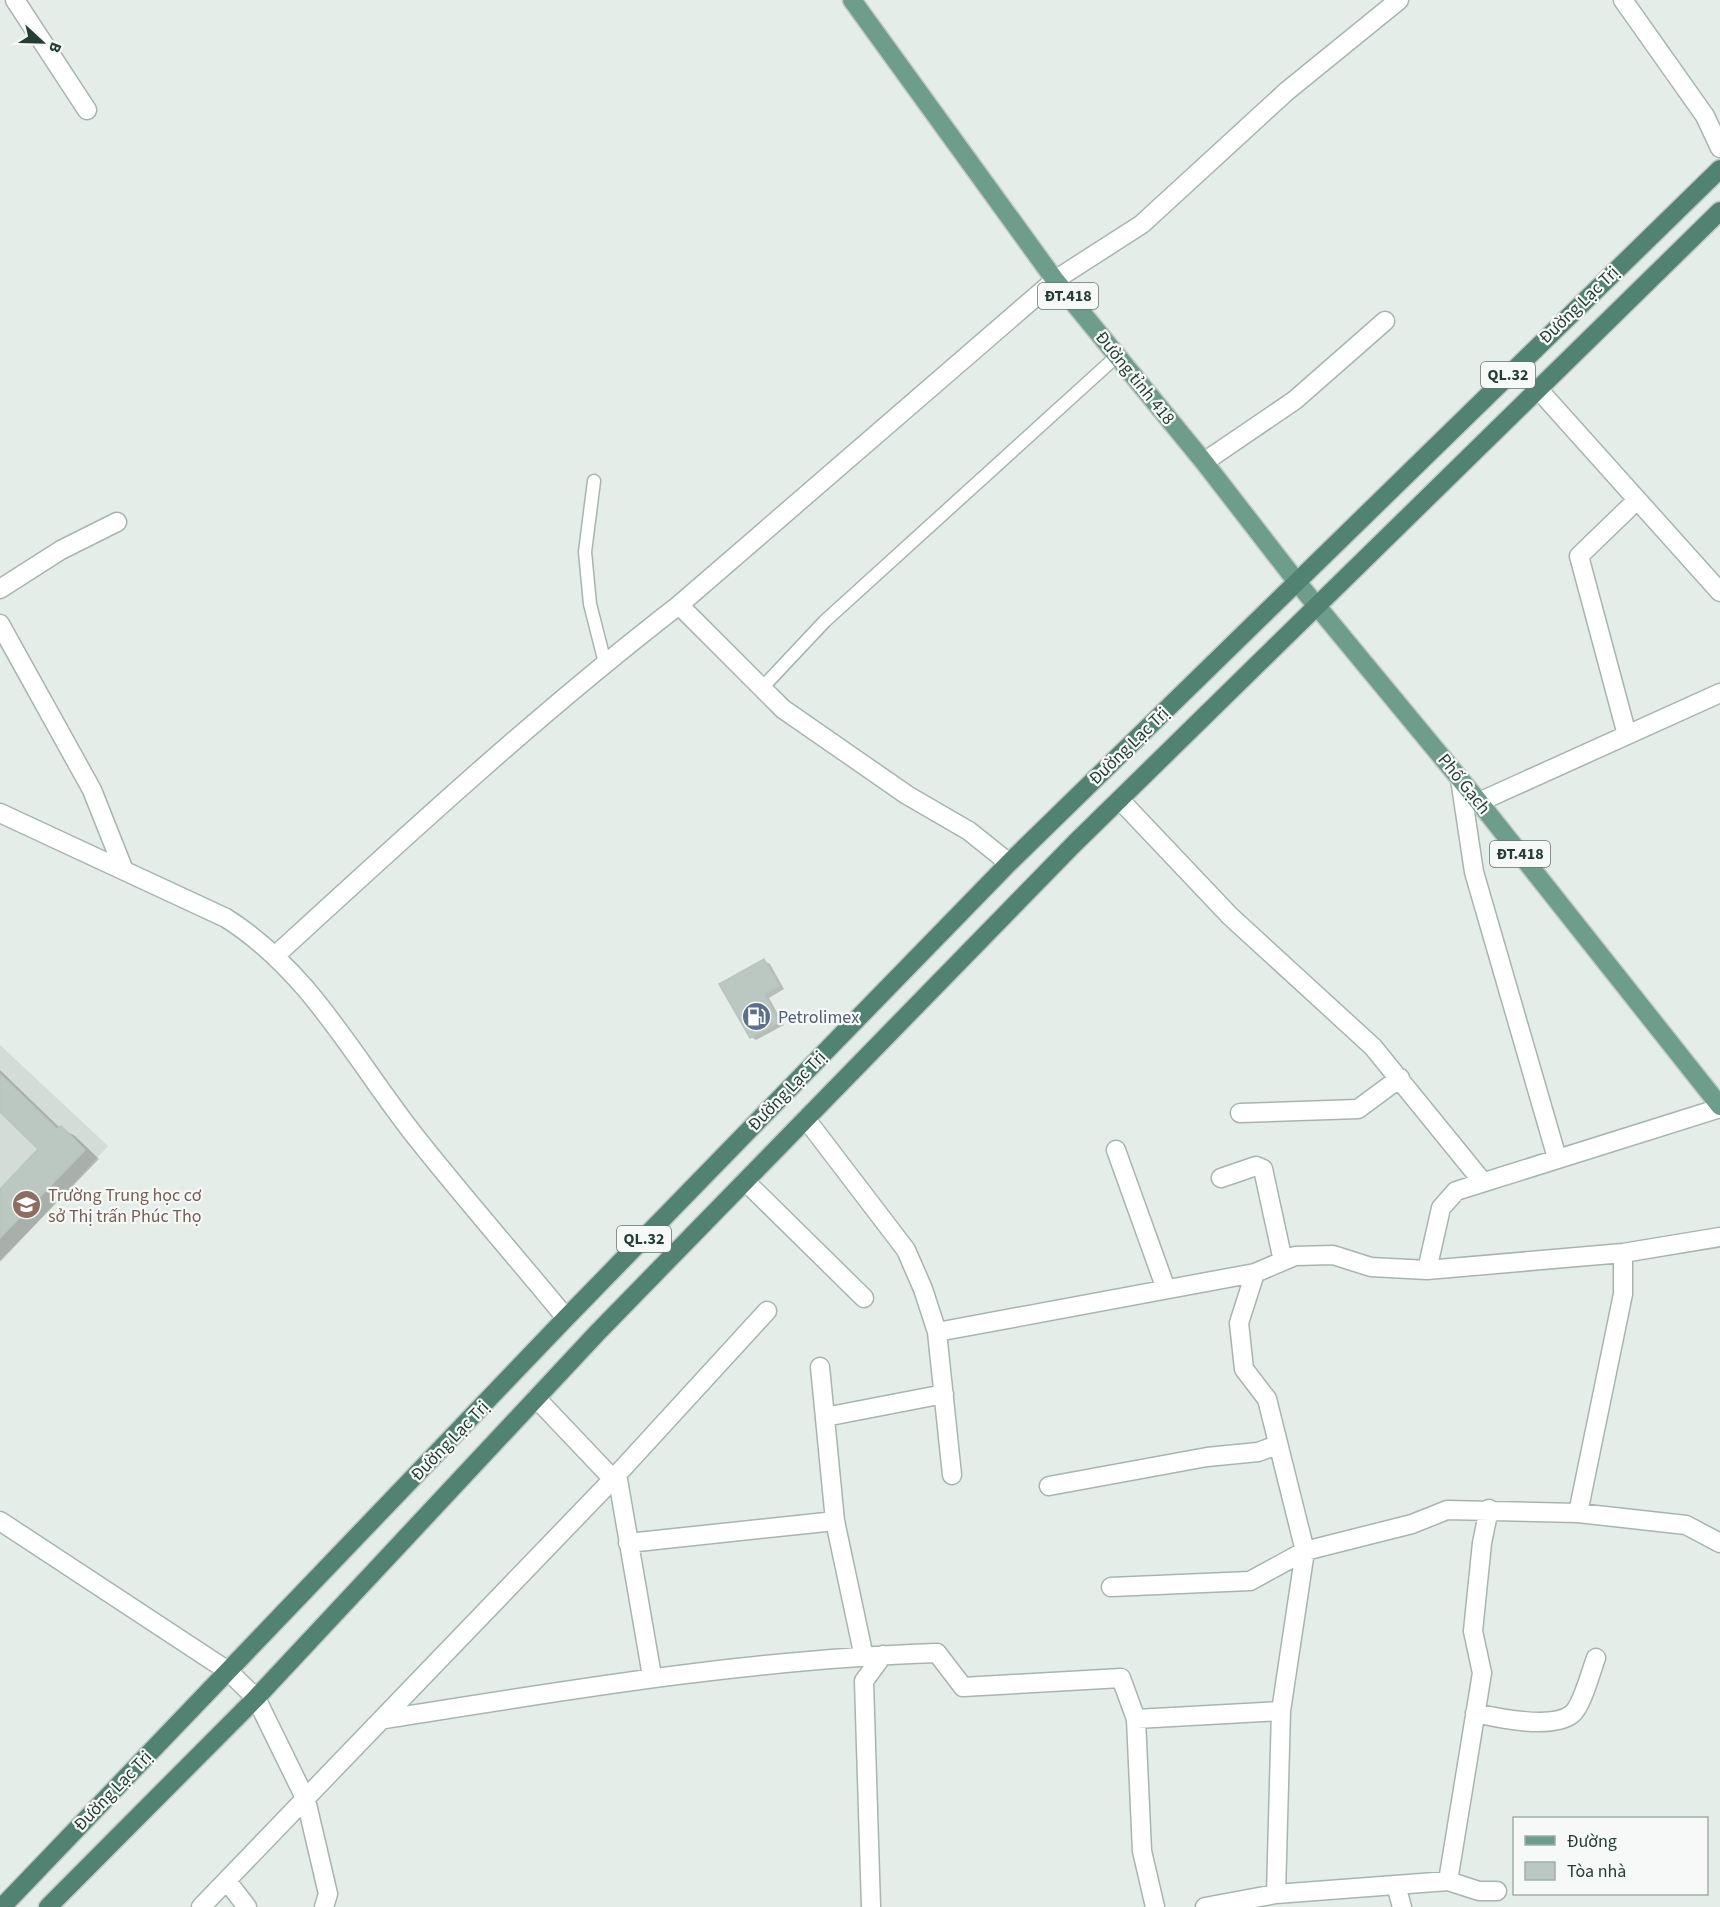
<svg xmlns="http://www.w3.org/2000/svg" width="1720" height="1907" viewBox="0 0 1720 1907" font-family="'Source Sans 3',sans-serif">
  <style>
    .built { fill: #d4dcd7 }
    .shadow { fill: #0003 }
    .building { fill: #bbc7c1; stroke: #b8c6bf; stroke-width: 1.5 }
    .lines { fill: none; stroke-linecap: round; stroke-linejoin: round }
    .service-casing { stroke: #a8b5af; stroke-width: 15 }
    .minor-casing { stroke: #a8b5af; stroke-width: 21 }
    .primary-casing { stroke: #c2c9c6; stroke-width: 21 }
    .trunk-casing { stroke: #c2c9c6; stroke-width: 21 }
    .service { stroke: #fff; stroke-width: 12 }
    .minor { stroke: #fff; stroke-width: 18 }
    .primary { stroke: #6f9d8c; stroke-width: 18 }
    .trunk { stroke: #528271; stroke-width: 18 }
    .labels { text-anchor: middle; dominant-baseline: central; stroke-width: 4.5; stroke-linejoin: round; paint-order: stroke }
    .shield { fill: #f6f9f7; stroke: #64756e; stroke-width: 1.5 }
    .shield-label { font-size: 16px; font-weight: bold; fill: #263d34 }
    .street-label { font-size: 18px; fill: #263d34; stroke: #f6f9f7 }
    .service-label { font-size: 18px; fill: #4e5e75; stroke: #f6f9f7; text-anchor: start }
    .education-label { font-size: 18px; fill: #785e54; stroke: #f6f9f7; text-anchor: start }
  </style>
  <rect width="100%" height="100%" fill="#e5ede9"/>
  <!-- built -->
  <path class="built" d="M 0,1045 L 108,1146 L 0,1263 Z"/>
  <!-- shadow -->
  <path class="shadow" d="M 764,961 L 770,964 L 784,989 L 769,998 L 784,1025 L 756,1040 L 751,1037 Z
    M 0,1070 L 60,1128 L 75,1136 L 99,1159 L 0,1261 L 0,1191 L 40,1149 L 0,1110 Z"/>
  <!-- building -->
  <path class="building" d="M 764,959 L 779,986 L 764,994 L 779,1022 L 750,1038 L 719,984 Z
    M 0,1074 L 57,1129 L 61,1126 L 85,1150 L 0,1238 L 0,1189 L 38,1149 L 0,1112 Z"/>
  <g class="lines">
    <defs>
      <path id="service" d="M 594,481 L 585,552 L 590,604 L 605,663
        M 761,689 L 825,621 L 1117,356"/>
      <path id="minor" d="M 15,0 L 87,110
        M 1623,0 L 1705,116 L 1720,148
        M 1538,389 L 1720,592
        M 1204,462 L 1295,400 L 1385,321
        M 0,589 L 61,550 L 117,522
        M 0,624 L 92,790 L 123,868
        M 1627,735 L 1579,556 L 1637,500
        M 1460,779 L 1474,872 L 1557,1158
        M 1120,800 L 1230,916 L 1373,1047 L 1482,1181
        M 1479,802 L 1720,693
        M 0,813 L 226,918 C 310,971 355,1060 415,1136 C 464,1198 516,1257 566,1318
        M 1009,863 L 969,831 L 907,795 L 783,709 L 679,605 L 1055,280 L 1142,224 L 1287,91 L 1399,0
        M 276,955 C 407,835 538,714 679,605
        M 1240,1113 L 1358,1109 L 1400,1078
        M 806,1119 L 906,1250 L 923,1289 L 937,1332 L 952,1475
        M 1116,1150 L 1166,1289
        M 1221,1178 L 1256,1166 L 1263,1169 L 1283,1261
        M 745,1181 L 864,1298
        M 1427,1270 L 1441,1208 L 1456,1191 L 1720,1108
        M 937,1332 L 1255,1273 L 1295,1256 L 1333,1255 L 1371,1267 L 1427,1270 L 1623,1253 L 1720,1237
        M 820,1367 L 835,1521
        M 536,1398 L 613,1479
        M 825,1417 L 944,1394
        M 617,1474 L 652,1676
        M 1049,1486 L 1207,1457 L 1258,1452 L 1277,1445
        M 1578,1513 L 1623,1294 L 1623,1253
        M 0,1521 L 228,1671 L 256,1698 L 306,1800 L 328,1894 L 324,1907
        M 628,1543 L 835,1521 L 864,1657
        M 1111,1587 L 1250,1581 L 1305,1551 L 1267,1399 L 1244,1369 L 1239,1323 L 1255,1273
        M 1475,1713 C 1498,1718 1552,1730 1572,1714 C 1582,1706 1591,1671 1596,1658
        M 385,1719 C 568,1690 752,1659 937,1653 L 963,1687 L 1121,1678 L 1136,1719 L 1281,1711
        M 1136,1719 L 1142,1851 L 1155,1907
        M 227,1881 L 247,1907
        M 1448,1881 L 1482,1673 L 1473,1631 L 1482,1543 L 1489,1509
        M 1396,1885 L 1402,1907
        M 1276,1894 L 1281,1711 L 1305,1551 L 1412,1524 L 1447,1510 L 1578,1513 L 1686,1525 L 1720,1543
        M 201,1907 L 613,1479 L 767,1311
        M 871,1907 L 864,1681 L 883,1655
        M 1205,1907 L 1276,1894 L 1448,1881 L 1479,1891 L 1497,1891"/>
      <path id="primary" d="M 852,0 L 1055,280 L 1204,462 L 1297,582 L 1479,802 L 1720,1106"/>
      <path id="trunk" d="M 2,1907 L 566,1318 L 1009,863 L 1720,169
        M 48,1907 L 256,1698 L 598,1332 L 1075,843 L 1720,211"/>
    </defs>
    <!-- service casing -->
    <use href="#service" class="service-casing"/>
    <!-- minor casing -->
    <use href="#minor" class="minor-casing"/>
    <!-- primary casing -->
    <use href="#primary" class="primary-casing"/>
    <!-- trunk casing -->
    <use href="#trunk" class="trunk-casing"/>
    <!-- service -->
    <use href="#service" class="service"/>
    <!-- minor -->
    <use href="#minor" class="minor"/>
    <!-- primary -->
    <use href="#primary" class="primary"/>
    <!-- trunk -->
    <use href="#trunk" class="trunk"/>
  </g>
  <!-- icons -->
  <defs>
    <symbol id="fuel-disc" viewBox="-11 -11 22 22"><circle r="9.5" fill="#5c6f8a" stroke="#f6f9f7"/><path d="M-5.5-6h7V0h2V4h1.3V-2.5L3-4.5l.8-.8L6-3V5H2.5V1h-1V6h-7ZM-4.2-4.7v3.2H.2V-4.7Z" fill="#fff"/></symbol>
    <symbol id="school-disc" viewBox="-11 -11 22 22"><circle r="9.5" fill="#8d6e63" stroke="#f6f9f7"/><path d="M0-5L7-2L0 1L-7-2ZM-4 1L0 2.5L4 1V4Q0 6-4 4Z" fill="#fff"/></symbol>
  </defs>
  <g fill-rule="evenodd">
    <use href="#fuel-disc" x="740" y="1000" width="33" height="33"/>
    <use href="#school-disc" x="10" y="1188" width="33" height="33"/>
  </g>
  <g class="labels">
    <!-- shield labels -->
    <g class="shield">
      <rect x="1038" y="283" width="60" height="26" rx="4.5"/>
      <rect x="1481" y="362" width="54" height="26" rx="4.5"/>
      <rect x="1490" y="841" width="60" height="26" rx="4.5"/>
      <rect x="617" y="1226" width="54" height="26" rx="4.5"/>
    </g>
    <g class="shield-label">
      <text x="1068" y="296">ĐT.418</text>
      <text x="1508" y="375">QL.32</text>
      <text x="1520" y="854">ĐT.418</text>
      <text x="644" y="1239">QL.32</text>
    </g>
    <!-- street labels -->
    <g class="street-label">
      <text transform="translate(1579 305) rotate(-44)">Đường Lạc Trị</text>
      <text transform="translate(1135 378) rotate(51)">Đường tỉnh 418</text>
      <text transform="translate(1129 746) rotate(-44)">Đường Lạc Trị</text>
      <text transform="translate(1464 784) rotate(51)">Phố Gạch</text>
      <text transform="translate(787 1091) rotate(-46)">Đường Lạc Trị</text>
      <text transform="translate(450 1441) rotate(-46)">Đường Lạc Trị</text>
      <text transform="translate(113 1791) rotate(-46)">Đường Lạc Trị</text>
    </g>
    <!-- service labels -->
    <g class="service-label">
      <text x="778" y="1017">Petrolimex</text>
    </g>
    <!-- education labels -->
    <g class="education-label">
      <text x="48" y="1195">Trường Trung học cơ<tspan x="48" dy="21">sở Thị trấn Phúc Thọ</tspan></text>
    </g>
  </g>
  <!-- legend -->
  <rect x="1513" y="1817" width="195" height="78" fill="#f6f9f7" stroke="#a3aea9" stroke-width="1.5"/>
  <rect x="1525" y="1836" width="30" height="9" fill="#6f9d8c" stroke="#a3aea9" stroke-width="1.5"/>
  <text x="1567" y="1847" font-size="18" fill="#263d34">Đường</text>
  <rect x="1525" y="1862" width="30" height="18" fill="#bbc7c1" stroke="#a3aea9" stroke-width="1.5"/>
  <text x="1567" y="1877" font-size="18" fill="#263d34">Tòa nhà</text>
  <!-- north arrow -->
  <g transform="translate(42 42) rotate(112)" stroke="#f6f9f7" stroke-width="4.5" paint-order="stroke">
  <path d="M0-4.5L10 22L0 15L-10 22Z" fill="#263d34"/>
  <text y="-9" font-size="16" font-weight="bold" text-anchor="middle" fill="#263d34">B</text>
  </g>
</svg>
